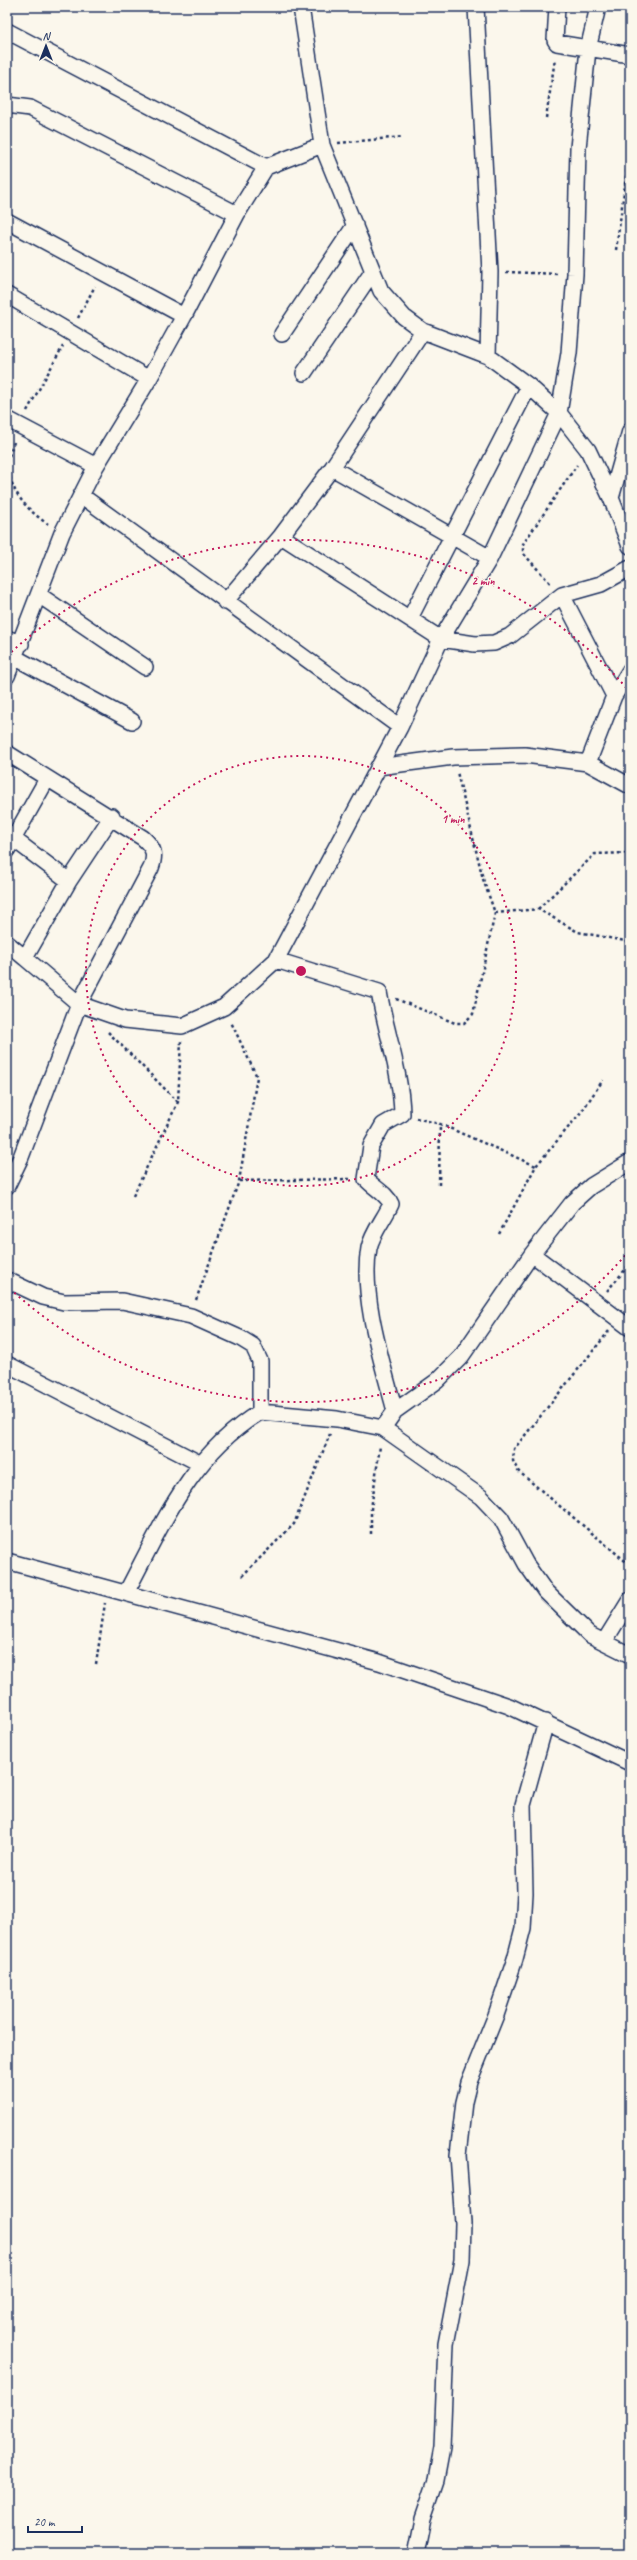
<svg xmlns="http://www.w3.org/2000/svg" width="637" height="2560" viewBox="0 0 637 2560" font-family="Caveat,sans-serif">
  <style>
    .lines { fill: none; stroke-linecap: round; stroke-linejoin: round }
    .street-casing { stroke: #1b2f5e; stroke-width: 18 }
    .path { stroke: #1b2f5e; stroke-width: 2.5; stroke-dasharray: 3 3; stroke-linecap: butt }
    .street { stroke: #fbf7ec; stroke-width: 15 }
    .ring { fill: none; stroke: #c2185b; stroke-width: 2; stroke-dasharray: 2 4 }
    .centre { fill: #c2185b; stroke: #fbf7ec; stroke-width: 2 }
    .ring-label { font-size: 12px; text-anchor: middle; font-weight: bold; fill: #c2185b; stroke: #fbf7ec; stroke-width: 3; stroke-linejoin: round; paint-order: stroke }
  </style>
  <rect width="100%" height="100%" fill="#fbf7ec"/>
  <filter id="ink" filterUnits="userSpaceOnUse"><feTurbulence type="fractalNoise" baseFrequency=".025" numOctaves="2"/><feDisplacementMap in="SourceGraphic" scale="8" xChannelSelector="R" yChannelSelector="G"/><feConvolveMatrix kernelMatrix="1 2 1 2 8 2 1 2 1" color-interpolation-filters="sRGB"/></filter>
  <g filter="url(#ink)">
    <g class="lines">
      <defs>
        <path id="street" d="M 301,7 L 322,145 L 381,291 L 404,317 L 423,331 L 488,356 L 529,386 L 559,413 L 588,450 L 611,498 L 630,546
          M 476,7 L 490,272 L 488,356
          M 557,7 L 555,40 L 557,43 L 630,55
          M 7,31 L 266,167
          M 7,105 L 30,108 L 237,214
          M 7,221 L 184,316
          M 7,295 L 149,379
          M 282,334 L 355,225
          M 304,373 L 373,271
          M 7,419 L 96,466
          M 332,468 L 490,558
          M 82,496 L 400,727
          M 611,498 L 630,431
          M 281,536 L 441,639 L 475,644 L 494,643 L 510,636 L 562,595 L 601,584 L 630,568
          M 39,595 L 145,667
          M 562,595 L 614,696 L 588,763 L 630,786
          M 225,602 L 281,536 L 332,468 L 423,331
          M 410,618 L 529,386
          M 7,638 L 21,644
          M 16,658 L 132,721
          M 7,676 L 62,533 L 96,466 L 149,379 L 184,316 L 237,214 L 266,167 L 322,145
          M 614,696 L 630,670
          M 7,753 L 143,838 C 154,848 156,854 151,868 L 79,1004 L 21,1157 L 7,1186
          M 378,767 L 453,757 L 525,755 L 588,763
          M 112,816 L 69,881 L 25,958 L 79,1004 L 125,1020 L 182,1026 L 224,1007 L 276,960 L 400,727 L 441,639 L 490,558 L 559,413 L 569,353 L 575,274 L 578,148 L 588,49 L 598,7
          M 7,834 L 69,881
          M 7,850 L 47,779
          M 7,943 L 25,958
          M 276,960 L 379,992 C 386,1033 401,1072 402,1114 L 383,1125 L 371,1146 L 366,1179 C 374,1188 387,1194 391,1204 C 385,1218 372,1233 369,1248 C 360,1295 383,1365 395,1411 L 383,1428
          M 532,1254 L 630,1328
          M 7,1280 L 43,1297 L 64,1302 L 122,1301 L 191,1316 L 240,1338 L 253,1346 L 260,1361 L 260,1412 L 337,1419 L 383,1428 L 481,1497 L 501,1518 L 526,1564 L 545,1591 L 590,1635 L 630,1655
          M 7,1364 L 201,1464
          M 395,1411 L 437,1381 L 461,1357 L 532,1254 L 572,1203 L 591,1186 L 630,1162
          M 7,1561 L 379,1662 L 509,1706 L 630,1763
          M 126,1593 C 162,1525 191,1454 260,1412
          M 604,1642 L 630,1600
          M 416,2553 L 423,2518 L 436,2480 L 442,2448 L 446,2344 L 462,2260 L 463,2223 L 458,2155 L 464,2102 L 469,2082 L 496,2015 L 515,1959 L 523,1928 L 525,1893 L 523,1805 L 546,1722"/>
      </defs>
      <!-- street casing -->
      <use href="#street" class="street-casing"/>
      <!-- path -->
      <path class="path" d="M 546,118 L 555,59
        M 338,143 L 402,137
        M 616,250 L 630,148
        M 506,272 L 559,274
        M 78,318 L 95,286
        M 27,411 L 63,346
        M 14,442 C 12,449 7,458 8,465 C 10,492 27,510 48,524
        M 550,583 L 523,553 L 523,544 L 577,465
        M 538,909 L 595,854 L 630,853
        M 495,913 L 538,909 L 578,932 L 630,942
        M 396,999 L 455,1023 L 464,1023 L 473,1014 L 495,913 L 483,879 L 457,772
        M 108,1032 L 178,1102
        M 416,1118 L 440,1124 L 536,1166
        M 239,1181 L 350,1179
        M 439,1185 L 440,1124
        M 133,1196 L 178,1102 L 181,1041
        M 499,1234 L 536,1166 L 582,1111 L 603,1080
        M 607,1291 L 630,1264
        M 196,1300 L 239,1181 L 257,1077 L 231,1022
        M 609,1331 L 514,1449 L 513,1461 L 518,1471 L 630,1565
        M 371,1534 L 371,1509 L 380,1446
        M 242,1576 L 294,1524 L 330,1434
        M 96,1664 L 105,1603"/>
      <!-- street -->
      <use href="#street" class="street"/>
    </g>
  </g>
  <!-- distance rings -->
  <g class="ring">
    <circle cx="301" cy="971" r="215"/>
    <path d="M629 1251A431 431 0 0 1 7 1286M7 656A431 431 0 0 1 629 691"/>
  </g>
  <circle cx="301" cy="971" r="6" class="centre"/>
  <g class="ring-label">
    <text x="483" y="585">2 min</text>
    <text x="453" y="823">1 min</text>
  </g>
  <!-- margin -->
  <rect width="637" height="2560" fill="none" stroke="#fbf7ec" stroke-width="24"/>
  <rect x="12" y="12" width="613" height="2536" fill="none" stroke="#1b2f5e" stroke-width="1.5" filter="url(#ink)"/>
  <!-- north arrow -->
  <g transform="translate(46 46)" stroke="#fbf7ec" stroke-width="3" paint-order="stroke">
  <path d="M0-3L7 15L0 10L-7 15Z" fill="#1b2f5e"/>
  <text y="-6" font-size="11" font-weight="bold" text-anchor="middle" fill="#1b2f5e">N</text>
  </g>
  <!-- scale -->
  <path d="M28 2526v6h54v-6" fill="none" stroke="#1b2f5e" stroke-width="2"/>
  <text x="34" y="2526" font-size="12" fill="#1b2f5e" stroke="#fbf7ec" stroke-width="3" paint-order="stroke">20 m</text>
</svg>
